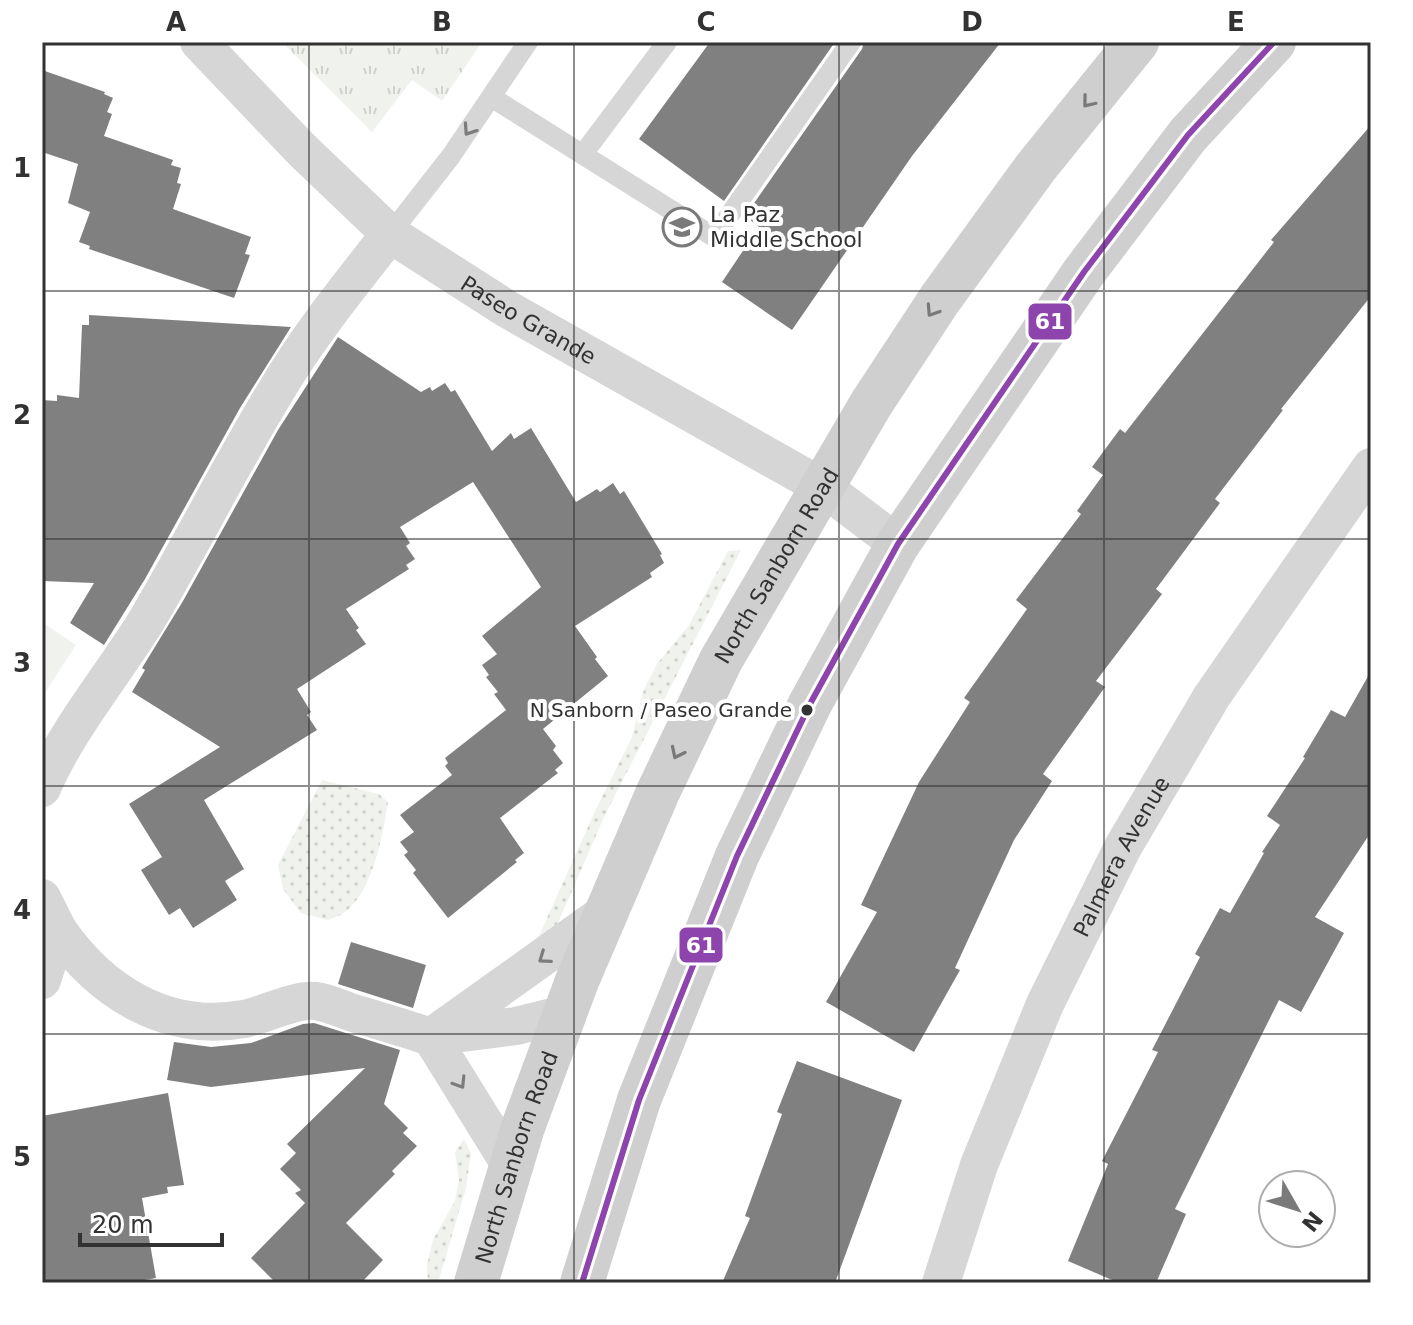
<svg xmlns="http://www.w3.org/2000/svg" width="1413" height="1325" viewBox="0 0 1413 1325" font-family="'DejaVu Sans',sans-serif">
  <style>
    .grass { fill: url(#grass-tufts) }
    .park { fill: url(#park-dots) }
    .pitch { fill: #f0f3ed }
    .building { fill: #808080 }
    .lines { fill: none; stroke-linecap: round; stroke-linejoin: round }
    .service { stroke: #d6d6d6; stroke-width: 20 }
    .minor { stroke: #d6d6d6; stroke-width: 38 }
    .secondary { stroke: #cfcfcf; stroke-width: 44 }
    .bus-1-casing { stroke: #fff; stroke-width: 12 }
    .bus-1 { stroke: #8e44ad; stroke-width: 6 }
    .oneway { stroke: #797979 }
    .oneway2 { stroke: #7c7c7c }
    .grid { fill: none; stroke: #323232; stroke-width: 2; stroke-opacity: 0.55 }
    .bus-dot { fill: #323232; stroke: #fff; stroke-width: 3 }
    .labels { text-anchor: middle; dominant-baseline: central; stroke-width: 8; stroke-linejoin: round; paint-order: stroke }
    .bus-label { font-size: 20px; fill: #323232; stroke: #fff; text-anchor: end }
    .poi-label { font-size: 22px; fill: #323232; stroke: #fff; text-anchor: start }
    .street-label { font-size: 22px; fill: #323232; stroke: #fff }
    .line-badge { stroke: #fff; stroke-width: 3 }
    .badge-label { font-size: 22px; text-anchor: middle; font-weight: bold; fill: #fff }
    .neatline { fill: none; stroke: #323232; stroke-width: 3 }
    .grid-label { font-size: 26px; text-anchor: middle; font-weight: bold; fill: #323232 }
  </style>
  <defs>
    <pattern id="grass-tufts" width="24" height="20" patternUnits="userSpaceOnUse" patternTransform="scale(2)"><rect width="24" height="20" fill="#f0f3ed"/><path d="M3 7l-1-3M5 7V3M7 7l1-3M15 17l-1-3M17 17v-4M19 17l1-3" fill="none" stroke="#ced1cc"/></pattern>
    <pattern id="park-dots" width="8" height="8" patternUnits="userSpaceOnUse" patternTransform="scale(2)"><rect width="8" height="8" fill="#f0f3ed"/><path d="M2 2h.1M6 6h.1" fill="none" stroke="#ced1cc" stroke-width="1.8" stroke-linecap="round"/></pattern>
  </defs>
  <rect width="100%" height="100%" fill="#fff"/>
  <!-- grass -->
  <path class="grass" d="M 282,42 L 482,42 L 442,101 L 412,80 L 372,132 Z"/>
  <!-- park -->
  <path class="park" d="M 741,550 L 605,815 L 558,923 L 534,947 L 596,809 L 632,737 L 644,689 L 657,664 L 689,625 L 728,551 Z
    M 322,780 L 379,794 L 388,802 C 383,834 373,891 345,912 C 340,916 333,918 328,920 L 301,913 L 283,889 L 278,865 Z
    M 464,1139 L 471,1153 L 466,1188 L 438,1283 L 428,1283 L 427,1265 L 433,1240 L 455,1201 L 459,1180 L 455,1152 Z"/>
  <!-- pitch -->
  <path class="pitch" d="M 42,622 L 76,645 L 44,694 L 42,693 Z"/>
  <!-- building -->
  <path class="building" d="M 710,42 L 835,42 L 724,201 L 639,139 Z
    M 864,42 L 1001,42 L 912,156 L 792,330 L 722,282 L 759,227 L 745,216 L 862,49 Z
    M 42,70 L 105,92 L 104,94 L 113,98 L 107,112 L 112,114 L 104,136 L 173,160 L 171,165 L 181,168 L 177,183 L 181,184 L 173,209 L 251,237 L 245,254 L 250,255 L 234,298 L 89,249 L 90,246 L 79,242 L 90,212 L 68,203 L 78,164 L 42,152 Z
    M 1371,125 L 1371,296 L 1281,409 L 1283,410 L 1215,499 L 1220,503 L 1156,589 L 1162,594 L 1096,681 L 1105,687 L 1043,774 L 1052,781 L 1014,840 L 955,968 L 960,970 L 914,1052 L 826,1002 L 877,912 L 861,905 L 919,782 L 970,702 L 964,698 L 1027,609 L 1016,600 L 1081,514 L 1077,511 L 1103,475 L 1092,467 L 1120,429 L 1125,433 L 1274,242 L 1271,240 Z
    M 89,315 L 291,327 L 240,408 L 145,579 L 104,645 L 70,623 L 94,583 L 42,581 L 42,400 L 57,401 L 57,395 L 79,398 L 82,325 L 89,325 Z
    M 338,337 L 421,392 L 430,387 L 432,391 L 445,383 L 451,392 L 455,390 L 492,451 L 511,433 L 514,439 L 531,428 L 576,502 L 597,489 L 600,492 L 613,483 L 620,494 L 624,491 L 662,554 L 660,555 L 664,563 L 650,573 L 652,577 L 575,626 L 597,657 L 595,659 L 608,676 L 543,729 L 556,746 L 553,750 L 563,763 L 555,770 L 558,773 L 500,818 L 524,853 L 515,860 L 517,862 L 448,918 L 413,873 L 416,870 L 404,855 L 408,852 L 400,842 L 414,832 L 400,815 L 452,775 L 445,766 L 448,763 L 445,758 L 506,710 L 494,694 L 498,692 L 486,677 L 489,675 L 482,665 L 497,654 L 482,636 L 541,587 L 473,482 L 400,527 L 410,543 L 406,546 L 415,559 L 406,565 L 409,569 L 346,609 L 359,628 L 356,630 L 366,644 L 297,689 L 311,712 L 307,715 L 317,730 L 204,800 L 244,869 L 225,881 L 237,900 L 193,928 L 180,908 L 169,915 L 141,870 L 162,857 L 129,804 L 220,747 L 132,692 L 145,670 L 142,668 L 183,601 L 278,430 Z
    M 1371,671 L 1371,832 L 1315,917 L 1344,933 L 1301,1012 L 1279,1000 L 1175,1209 L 1186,1214 L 1156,1283 L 1119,1283 L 1068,1261 L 1108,1164 L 1102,1161 L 1158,1052 L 1152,1050 L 1200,957 L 1195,954 L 1220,908 L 1230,913 L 1264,853 L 1262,852 L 1280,825 L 1267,816 L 1305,758 L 1303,757 L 1331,710 L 1345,717 Z
    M 351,942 L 426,965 L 413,1008 L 338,984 Z
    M 314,1023 L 400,1050 L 384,1104 L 408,1128 L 403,1133 L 417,1146 L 392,1171 L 395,1174 L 346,1223 L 383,1260 L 361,1283 L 276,1283 L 251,1258 L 305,1203 L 295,1193 L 301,1190 L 280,1169 L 296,1153 L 287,1144 L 365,1068 L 211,1087 L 167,1080 L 174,1042 L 211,1047 L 251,1043 L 303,1024 Z
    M 797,1061 L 902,1100 L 835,1283 L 722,1283 L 750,1218 L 745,1216 L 782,1114 L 777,1112 Z
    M 168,1093 L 184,1185 L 167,1187 L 168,1193 L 142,1198 L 156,1278 L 127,1283 L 42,1283 L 42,1116 Z"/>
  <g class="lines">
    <!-- service -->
    <path class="service" d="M 491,97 L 714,237 L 851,42
      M 583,154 L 667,42
      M 390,234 L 451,156 L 528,42"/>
    <!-- minor -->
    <g class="minor">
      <path id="s1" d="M 199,42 L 302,150 L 390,234 L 507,309 L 824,488 L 898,544"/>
      <path d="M 42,788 C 68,727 114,674 148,618 C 192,543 231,465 276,391 C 309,335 350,285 390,234"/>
      <path d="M 42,898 L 58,930 L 42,980"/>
      <path d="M 58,930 C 101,992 166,1033 244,1019 C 264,1015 295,999 315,1001 C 326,1002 339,1008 350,1012 C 377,1020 404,1028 431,1037 L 606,912"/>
      <path d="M 511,1166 L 431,1037 L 516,1026 L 565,1014"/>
      <path id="s2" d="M 941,1283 L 979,1165 L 1045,1004 L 1123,847 L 1212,696 L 1371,467"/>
    </g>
    <!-- secondary -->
    <g class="secondary">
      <path id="s3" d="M 476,1283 L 523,1127 L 577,981 L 658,792 L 721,660 L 871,404 L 940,299 L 1036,167 L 1137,42"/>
      <path d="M 582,1283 L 639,1100 L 737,856 L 810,704 L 898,544 L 1084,272 L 1188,135 L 1274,42"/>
    </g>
    <defs>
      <path id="bus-1" d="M 582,1283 L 639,1100 L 737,856 L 810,704 L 898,544 L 1084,272 L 1188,135 L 1274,42"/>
    </defs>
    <!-- bus-1 casing -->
    <use href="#bus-1" class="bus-1-casing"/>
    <!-- bus-1 -->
    <use href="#bus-1" class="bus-1"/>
  </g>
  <!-- one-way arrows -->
  <defs><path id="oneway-chevron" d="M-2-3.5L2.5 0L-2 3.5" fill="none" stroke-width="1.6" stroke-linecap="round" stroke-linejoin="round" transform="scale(2)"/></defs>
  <g class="oneway">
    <use href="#oneway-chevron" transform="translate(1088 102) rotate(129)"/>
    <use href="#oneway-chevron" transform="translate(932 311) rotate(123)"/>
    <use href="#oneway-chevron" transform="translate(677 753) rotate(116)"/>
  </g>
  <g class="oneway2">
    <use href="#oneway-chevron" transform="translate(469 130) rotate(124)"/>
    <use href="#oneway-chevron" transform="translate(544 958) rotate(145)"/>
    <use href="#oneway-chevron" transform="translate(460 1083) rotate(58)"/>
  </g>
  <!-- grid -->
  <path class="grid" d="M 309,42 L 309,1283M 574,42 L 574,1283M 839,42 L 839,1283M 1104,42 L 1104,1283M 42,291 L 1371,291M 42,539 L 1371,539M 42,786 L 1371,786M 42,1034 L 1371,1034"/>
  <!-- icons -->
  <defs>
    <symbol id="school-ring" viewBox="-11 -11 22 22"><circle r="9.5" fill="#fff" stroke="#7a7a7a" stroke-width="1.5"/><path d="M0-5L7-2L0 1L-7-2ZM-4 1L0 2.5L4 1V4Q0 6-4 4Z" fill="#7a7a7a"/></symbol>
  </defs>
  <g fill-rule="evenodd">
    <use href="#school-ring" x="660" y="205" width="44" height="44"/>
  </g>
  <!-- markers -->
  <circle class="bus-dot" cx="807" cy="710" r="7"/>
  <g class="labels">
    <!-- bus labels -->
    <g class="bus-label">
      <text x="792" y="710">N Sanborn / Paseo Grande</text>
    </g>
    <!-- poi labels -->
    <g class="poi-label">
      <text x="710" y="214">La Paz<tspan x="710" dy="25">Middle School</tspan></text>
    </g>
    <!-- street labels -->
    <g class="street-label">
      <text stroke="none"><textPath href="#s1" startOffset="434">Paseo Grande</textPath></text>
      <text stroke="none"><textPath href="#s3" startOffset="780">North Sanborn Road</textPath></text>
      <text stroke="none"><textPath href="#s2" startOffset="464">Palmera Avenue</textPath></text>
      <text stroke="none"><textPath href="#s3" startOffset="132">North Sanborn Road</textPath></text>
    </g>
  </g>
  <g class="line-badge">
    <rect x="1027" y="302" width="46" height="39" rx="8" fill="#8e44ad"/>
    <rect x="678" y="926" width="46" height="38" rx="8" fill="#8e44ad"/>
  </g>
  <g class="badge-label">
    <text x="1050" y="329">61</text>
    <text x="701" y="953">61</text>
  </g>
  <!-- border -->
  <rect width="1413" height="1325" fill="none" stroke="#ffffff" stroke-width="88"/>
  <!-- north arrow -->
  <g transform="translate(1297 1209) rotate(129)"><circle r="38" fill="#ffffff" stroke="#adadad" stroke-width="2"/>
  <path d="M0-6L14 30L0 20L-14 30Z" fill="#7a7a7a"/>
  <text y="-12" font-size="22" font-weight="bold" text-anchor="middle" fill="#323232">N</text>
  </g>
  <!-- scale -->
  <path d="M80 1233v12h142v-12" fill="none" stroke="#323232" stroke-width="4"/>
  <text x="92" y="1233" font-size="24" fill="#323232" stroke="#ffffff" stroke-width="6" paint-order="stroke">20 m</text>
  <rect x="44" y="44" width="1325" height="1237" class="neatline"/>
  <g class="grid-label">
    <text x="176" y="31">A</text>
    <text x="442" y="31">B</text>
    <text x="706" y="31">C</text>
    <text x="972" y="31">D</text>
    <text x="1236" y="31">E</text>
    <text x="22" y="177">1</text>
    <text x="22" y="424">2</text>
    <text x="22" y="672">3</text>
    <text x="22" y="919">4</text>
    <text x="22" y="1166">5</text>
  </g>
</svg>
